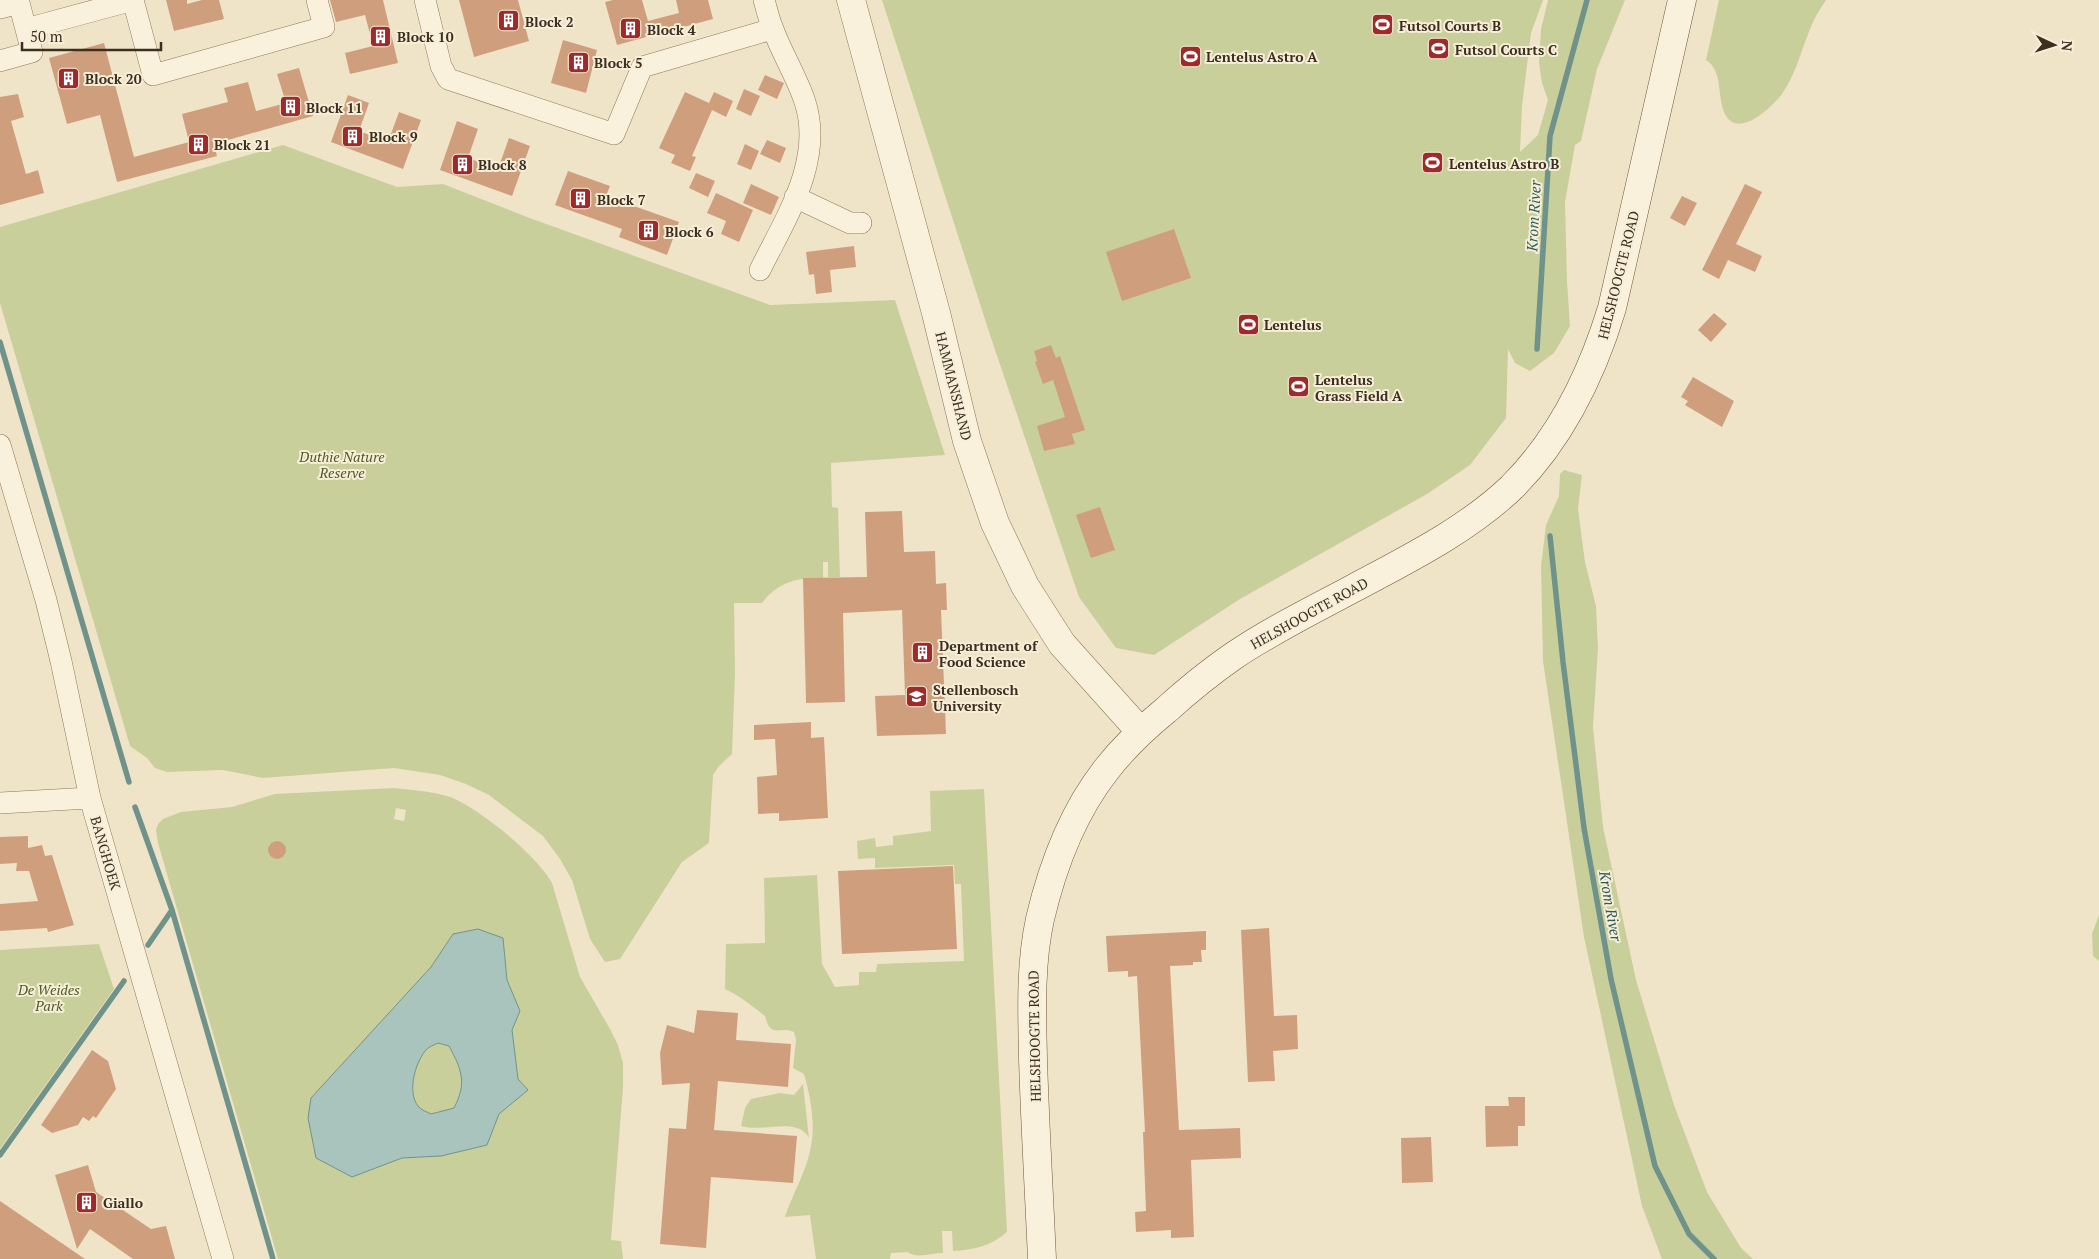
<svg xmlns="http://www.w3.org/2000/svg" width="2099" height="1259" viewBox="0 0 2099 1259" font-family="'PT Serif',serif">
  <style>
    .green { fill: #c9cf9b; fill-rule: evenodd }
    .water { fill: #a9c4bc; stroke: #6f938a; fill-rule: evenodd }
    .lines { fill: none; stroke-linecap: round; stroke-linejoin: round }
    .stream { stroke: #6f938a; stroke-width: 5.5 }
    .building { fill: #cf9f7d }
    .minor-casing { stroke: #8d765c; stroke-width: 22 }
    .tertiary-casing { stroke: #8d765c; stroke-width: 29 }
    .secondary-casing { stroke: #6f573f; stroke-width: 29 }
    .minor { stroke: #faf1dc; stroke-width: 21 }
    .tertiary { stroke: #faf1dc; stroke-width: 28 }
    .secondary { stroke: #faf1dc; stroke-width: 28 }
    .labels { text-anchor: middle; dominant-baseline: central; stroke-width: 4; stroke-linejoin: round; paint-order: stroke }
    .poi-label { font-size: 14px; font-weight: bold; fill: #3d2e20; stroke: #f7eed8; text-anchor: start }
    .street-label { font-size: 14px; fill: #3d2e20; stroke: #f7eed8 }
    .park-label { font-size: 14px; font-style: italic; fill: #4d5a26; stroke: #f7eed8 }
    .water-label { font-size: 15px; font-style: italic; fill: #2f5d5a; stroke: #f7eed8 }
  </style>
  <rect width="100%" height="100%" fill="#f0e4c8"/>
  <!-- green -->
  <path class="green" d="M 882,0 L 1543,0 L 1531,33 L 1522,106 L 1520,152 L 1538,135 L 1548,100 L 1542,83 L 1539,63 L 1541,29 L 1548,0 L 1625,0 L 1597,69 L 1581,141 L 1575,145 L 1565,202 L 1567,281 L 1570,326 L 1554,353 L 1530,371 L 1515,363 L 1508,349 L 1506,418 L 1470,465 L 1427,494 L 1240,599 L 1154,655 L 1116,648 L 1079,597 L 991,338 Z
    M 1719,0 L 1826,0 C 1822,7 1817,13 1814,20 C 1803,43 1797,73 1782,94 C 1772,107 1740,138 1726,116 C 1716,98 1724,71 1706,60 Z
    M 283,145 L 397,187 L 443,184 L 527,217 L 770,305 L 895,300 L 945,455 L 831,463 L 832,507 L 838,508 L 840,577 L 828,577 L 828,562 L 823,562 L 823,578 C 797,578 779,581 762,603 L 734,603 L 735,674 L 732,754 L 719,766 L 713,775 L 709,843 L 682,862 L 620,959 L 605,962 L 590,939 L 572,880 L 560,859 L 543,836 L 489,795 L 466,784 L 440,775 L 394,768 L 263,778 L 223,770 L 167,772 L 155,768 L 147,758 L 130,746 L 0,303 L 0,227 Z
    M 1564,470 L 1582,475 L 1578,509 L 1585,562 L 1596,606 L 1598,648 L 1593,727 L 1603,827 L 1636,980 L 1674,1105 L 1707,1192 L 1741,1248 L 1753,1259 L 1662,1259 L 1642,1206 L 1584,937 L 1543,661 L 1541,566 L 1546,525 L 1559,496 L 1560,474 Z
    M 394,788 C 412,790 429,791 447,796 C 476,805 538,856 552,883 L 580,977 L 610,1029 L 618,1045 L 623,1063 L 623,1088 L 611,1240 L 621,1241 L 623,1259 L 278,1259 L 158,843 L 156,830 L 158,824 L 163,819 L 181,812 L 232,807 L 275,794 ZM 396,808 L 406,810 L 404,821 L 394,819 ZM 277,841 L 284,846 L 284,855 L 276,859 L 269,853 L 269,845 ZM 453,934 L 503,938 L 507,980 L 520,1011 L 512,1030 L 518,1079 L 528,1090 L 499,1114 L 487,1145 L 441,1156 L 402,1158 L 311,1098 L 431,967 Z
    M 984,789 L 1007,1232 C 991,1246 973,1250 953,1251 L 952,1231 L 942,1231 L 943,1253 C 931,1253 917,1259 907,1252 L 891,1253 L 890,1259 L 816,1259 L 810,1215 L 785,1217 C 792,1195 805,1174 810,1151 C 816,1127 811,1098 804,1074 L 793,1068 L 796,1040 L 794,1032 C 779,1025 771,1040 765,1016 C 752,1006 740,996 725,989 L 726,944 L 765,943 L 764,878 L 817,875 L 822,964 L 835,987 L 859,985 L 859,972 L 876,972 L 877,964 L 964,961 L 961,884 L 955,884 L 954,865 L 875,868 L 875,858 L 858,859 L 857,841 L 875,838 L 876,847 L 893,845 L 893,836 L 931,831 L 930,791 Z
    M 2099,915 L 2099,961 L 2093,956 L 2092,934 Z
    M 99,944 L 114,989 L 0,1149 L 0,950 Z
    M 438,1043 L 449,1046 C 463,1070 467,1082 454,1108 L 431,1114 C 427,1112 421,1110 418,1106 C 407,1092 415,1064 425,1051 C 428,1047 434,1045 438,1043 Z
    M 803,1084 L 809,1138 C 797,1116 763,1133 741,1126 L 745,1108 L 751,1099 L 780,1093 L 794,1095 Z"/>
  <!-- water -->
  <path class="water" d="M 478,929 L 503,938 L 507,980 L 520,1011 L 512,1030 L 518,1079 L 528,1090 L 499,1114 L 487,1145 L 441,1156 L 402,1158 L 352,1177 L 316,1158 L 308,1118 L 311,1098 L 431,967 L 453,934 ZM 438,1043 L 449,1046 C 462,1070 467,1083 454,1108 L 431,1114 C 427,1112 421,1110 418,1106 C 407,1092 415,1064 425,1051 C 428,1047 434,1045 438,1043 Z"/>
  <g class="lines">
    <!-- stream -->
    <path class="stream" d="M 0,342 L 129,782
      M 1537,349 L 1550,136 L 1587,0
      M 1550,536 L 1563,662 L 1584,828 L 1611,979 L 1655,1166 L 1689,1234 L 1714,1259
      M 135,807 L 172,910 L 273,1259
      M 148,945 L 172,910
      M 0,1155 L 124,981"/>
  </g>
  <!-- building -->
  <path class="building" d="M 166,0 L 187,0 L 187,4 L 202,0 L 219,0 L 224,19 L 174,31 Z
    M 330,0 L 383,0 L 398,63 L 350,74 L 345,53 L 373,46 L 365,15 L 336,22 Z
    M 459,0 L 518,0 L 529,41 L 474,57 Z
    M 613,0 L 642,0 L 648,21 L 679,13 L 676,0 L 708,0 L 713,19 L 617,45 L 605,2 Z
    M 563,40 L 597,50 L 586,93 L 551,83 Z
    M 104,43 L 134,157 L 189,142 L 182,114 L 228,102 L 224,88 L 248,82 L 256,111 L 286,103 L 277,74 L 299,68 L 313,116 L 214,144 L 217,156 L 117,182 L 100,115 L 67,124 L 49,58 Z
    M 765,75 L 784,83 L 777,99 L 758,90 Z
    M 744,89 L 760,96 L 751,116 L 736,109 Z
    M 685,92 L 709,103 L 714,92 L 733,101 L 726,117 L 712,110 L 692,156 L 696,157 L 690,171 L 671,163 L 675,155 L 659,148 Z
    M 18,94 L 24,117 L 11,121 L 26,174 L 38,170 L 44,193 L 0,205 L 0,97 Z
    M 348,95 L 369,103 L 359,131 L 388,142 L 399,112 L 421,120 L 403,169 L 331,142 Z
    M 457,121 L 478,129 L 468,158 L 498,169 L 509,138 L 530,146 L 512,196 L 440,170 Z
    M 767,140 L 786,148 L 780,163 L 760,154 Z
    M 745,144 L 759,151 L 751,170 L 737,164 Z
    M 568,171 L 610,186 L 606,196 L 679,222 L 667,255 L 619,237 L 622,229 L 555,205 Z
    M 696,173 L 715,181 L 708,197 L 689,188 Z
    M 751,184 L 779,197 L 771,215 L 743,203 Z
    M 1745,184 L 1762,192 L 1736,244 L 1762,256 L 1755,272 L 1728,260 L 1719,279 L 1702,270 Z
    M 716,193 L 753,210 L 739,242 L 721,234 L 726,221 L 707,213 Z
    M 1682,196 L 1697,203 L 1685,226 L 1670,218 Z
    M 1174,229 L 1191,278 L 1122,301 L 1106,252 Z
    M 854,246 L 856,267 L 830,270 L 832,292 L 816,294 L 814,274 L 809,275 L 806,252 Z
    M 1714,313 L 1727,324 L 1711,342 L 1698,330 Z
    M 1051,345 L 1056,358 L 1060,356 L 1085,430 L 1072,434 L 1075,444 L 1044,451 L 1037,426 L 1065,417 L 1053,380 L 1043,384 L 1035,362 L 1037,361 L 1034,351 Z
    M 1693,377 L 1734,401 L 1722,427 L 1685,405 L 1688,401 L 1681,397 Z
    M 1100,507 L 1115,550 L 1091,558 L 1076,515 Z
    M 902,511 L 904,552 L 935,551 L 936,584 L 946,583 L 947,610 L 941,610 L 946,734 L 877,736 L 875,696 L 905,695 L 902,610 L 843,613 L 845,702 L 806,703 L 803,578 L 867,577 L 865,512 Z
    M 811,722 L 811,738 L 824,737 L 828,818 L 779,821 L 779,813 L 758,814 L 757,777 L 777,775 L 775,739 L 754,740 L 754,725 Z
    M 28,836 L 28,848 L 42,845 L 45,856 L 52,855 L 74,925 L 48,932 L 47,928 L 0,931 L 0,904 L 38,901 L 29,871 L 16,871 L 17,863 L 0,864 L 0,837 Z
    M268 850a9 9 0 1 1 18 0a9 9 0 1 1-18 0Z
    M 953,866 L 957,949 L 842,954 L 838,871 Z
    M 1269,928 L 1274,1016 L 1297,1015 L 1298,1049 L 1273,1051 L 1275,1081 L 1248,1082 L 1241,930 Z
    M 1206,931 L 1206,950 L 1201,950 L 1202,962 L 1193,962 L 1193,965 L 1170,966 L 1179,1130 L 1240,1128 L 1241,1158 L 1191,1160 L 1194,1237 L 1171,1238 L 1171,1230 L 1136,1232 L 1135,1212 L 1146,1211 L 1143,1132 L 1145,1132 L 1137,976 L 1128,977 L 1128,971 L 1108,972 L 1106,936 Z
    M 697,1010 L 738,1013 L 736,1040 L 791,1044 L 788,1087 L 718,1081 L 714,1130 L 797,1136 L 793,1183 L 711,1177 L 706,1248 L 660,1244 L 669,1128 L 686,1129 L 690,1083 L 662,1085 L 660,1053 L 667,1025 L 694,1033 Z
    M 92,1050 L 108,1061 L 116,1089 L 96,1118 L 93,1116 L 89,1121 L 83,1117 L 78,1125 L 52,1133 L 41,1125 Z
    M 1508,1097 L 1525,1097 L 1525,1126 L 1518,1126 L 1518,1146 L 1486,1147 L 1485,1106 L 1509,1106 Z
    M 1431,1137 L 1433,1182 L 1402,1183 L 1401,1138 Z
    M 88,1165 L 96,1192 L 151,1229 L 166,1226 L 175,1259 L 133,1259 L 90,1229 L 77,1249 L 55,1175 Z
    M 0,1201 L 85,1259 L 0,1259 Z"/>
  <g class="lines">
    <defs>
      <path id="minor" d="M 133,0 L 153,75 L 324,27 L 317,0
        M 425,0 L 441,66 L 448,79 L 614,134 L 642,67 L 772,29
        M 0,8 L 19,3 L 32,52 L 0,61
        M 26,29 L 133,0
        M 795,197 L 850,223 L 861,223
        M 760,270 C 785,219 824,161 805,102 C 797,77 782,54 773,29 C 769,20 767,10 764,0
        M 0,445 L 46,600 L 61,661 L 90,798 L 223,1259
        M 0,803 L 90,798"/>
      <path id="tertiary" d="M 851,0 L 936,313 L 967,441 L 995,523 L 1025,586 L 1062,644 L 1140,731"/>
      <path id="secondary" d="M 1042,1259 C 1039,1192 1035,1125 1033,1059 C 1032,1012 1030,965 1040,919 C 1052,868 1073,812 1106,770 C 1123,748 1144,728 1166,710 C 1187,691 1209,673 1232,657 C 1270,631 1313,610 1354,588 C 1408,559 1467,530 1512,487 C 1562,437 1592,374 1612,308 L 1682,0"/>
    </defs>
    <!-- minor casing -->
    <use href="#minor" class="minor-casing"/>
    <!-- tertiary casing -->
    <use href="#tertiary" class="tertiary-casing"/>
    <!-- secondary casing -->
    <use href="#secondary" class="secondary-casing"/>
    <!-- minor -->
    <use href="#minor" class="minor"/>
    <!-- tertiary -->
    <use href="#tertiary" class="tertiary"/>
    <!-- secondary -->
    <use href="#secondary" class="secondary"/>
  </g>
  <!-- icons -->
  <defs>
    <symbol id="building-square" viewBox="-11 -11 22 22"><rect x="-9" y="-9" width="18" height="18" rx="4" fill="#9e2a2b" stroke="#f7eed8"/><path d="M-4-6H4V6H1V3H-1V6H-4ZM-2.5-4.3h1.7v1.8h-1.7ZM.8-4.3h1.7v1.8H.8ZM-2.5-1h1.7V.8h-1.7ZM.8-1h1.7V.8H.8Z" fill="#fff"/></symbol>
    <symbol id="stadium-square" viewBox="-11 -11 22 22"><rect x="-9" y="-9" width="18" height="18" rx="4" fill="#9e2a2b" stroke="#f7eed8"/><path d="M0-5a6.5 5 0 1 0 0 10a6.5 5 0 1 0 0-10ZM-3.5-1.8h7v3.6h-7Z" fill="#fff"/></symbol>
    <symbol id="university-square" viewBox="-11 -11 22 22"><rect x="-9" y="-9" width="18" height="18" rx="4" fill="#9e2a2b" stroke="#f7eed8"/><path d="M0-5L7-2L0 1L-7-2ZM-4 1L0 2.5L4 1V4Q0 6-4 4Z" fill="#fff"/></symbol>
  </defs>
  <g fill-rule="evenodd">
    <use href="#building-square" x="496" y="8" width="25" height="25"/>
    <use href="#stadium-square" x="1370" y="12" width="25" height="25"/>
    <use href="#building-square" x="618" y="16" width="25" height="25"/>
    <use href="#building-square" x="368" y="24" width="25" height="25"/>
    <use href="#stadium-square" x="1426" y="36" width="25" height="25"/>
    <use href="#stadium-square" x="1178" y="44" width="25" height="25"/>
    <use href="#building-square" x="566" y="50" width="25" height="25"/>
    <use href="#building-square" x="56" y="66" width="25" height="25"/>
    <use href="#building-square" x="278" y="94" width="25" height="25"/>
    <use href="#building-square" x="340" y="124" width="25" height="25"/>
    <use href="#building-square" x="186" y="132" width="25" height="25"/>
    <use href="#stadium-square" x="1420" y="150" width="25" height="25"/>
    <use href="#building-square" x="450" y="152" width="25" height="25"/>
    <use href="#building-square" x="568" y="186" width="25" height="25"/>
    <use href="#building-square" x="636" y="218" width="25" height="25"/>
    <use href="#stadium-square" x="1236" y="312" width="25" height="25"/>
    <use href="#stadium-square" x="1286" y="374" width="25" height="25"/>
    <use href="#building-square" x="910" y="640" width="25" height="25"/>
    <use href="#university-square" x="904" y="684" width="25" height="25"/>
    <use href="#building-square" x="74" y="1190" width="25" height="25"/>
  </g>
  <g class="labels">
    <!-- poi labels -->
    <g class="poi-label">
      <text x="525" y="21">Block 2</text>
      <text x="1399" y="25">Futsol Courts B</text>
      <text x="647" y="29">Block 4</text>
      <text x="397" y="36">Block 10</text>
      <text x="1455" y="49">Futsol Courts C</text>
      <text x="1206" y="56">Lentelus Astro A</text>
      <text x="594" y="62">Block 5</text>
      <text x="85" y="78">Block 20</text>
      <text x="306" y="107">Block 11</text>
      <text x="369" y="136">Block 9</text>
      <text x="214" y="144">Block 21</text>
      <text x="1449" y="163">Lentelus Astro B</text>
      <text x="478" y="164">Block 8</text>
      <text x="597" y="199">Block 7</text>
      <text x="665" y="231">Block 6</text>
      <text x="1264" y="324">Lentelus</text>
      <text x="1315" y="379">Lentelus<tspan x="1315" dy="16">Grass Field A</tspan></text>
      <text x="939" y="645">Department of<tspan x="939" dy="16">Food Science</tspan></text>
      <text x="933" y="689">Stellenbosch<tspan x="933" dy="16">University</tspan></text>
      <text x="103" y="1202">Giallo</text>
    </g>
    <!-- street labels -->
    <g class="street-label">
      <text transform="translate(1618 275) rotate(-76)">HELSHOOGTE ROAD</text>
      <text transform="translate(954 386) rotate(76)">HAMMANSHAND</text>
      <text transform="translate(1309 613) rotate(-29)">HELSHOOGTE ROAD</text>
      <text transform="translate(106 853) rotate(74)">BANGHOEK</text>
      <text transform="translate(1034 1036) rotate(-91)">HELSHOOGTE ROAD</text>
    </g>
    <!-- park labels -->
    <g class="park-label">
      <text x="342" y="456">Duthie Nature<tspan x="342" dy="16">Reserve</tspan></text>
      <text x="49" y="989">De Weides<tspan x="49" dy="16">Park</tspan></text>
    </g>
    <!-- water labels -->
    <g class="water-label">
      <text transform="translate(1533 216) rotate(-87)">Krom River</text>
      <text transform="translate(1611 906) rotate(80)">Krom River</text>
    </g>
  </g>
  <!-- north arrow -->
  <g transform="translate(2054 45) rotate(94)" stroke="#f7eed8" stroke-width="4" paint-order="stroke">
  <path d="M0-4L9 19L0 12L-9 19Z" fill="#3d2e20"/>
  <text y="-8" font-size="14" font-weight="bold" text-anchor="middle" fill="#3d2e20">N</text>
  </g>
  <!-- scale -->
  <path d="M22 42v8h139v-8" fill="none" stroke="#3d2e20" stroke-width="2.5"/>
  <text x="30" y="42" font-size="15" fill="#3d2e20" stroke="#f7eed8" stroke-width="4" paint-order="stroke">50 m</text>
</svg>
